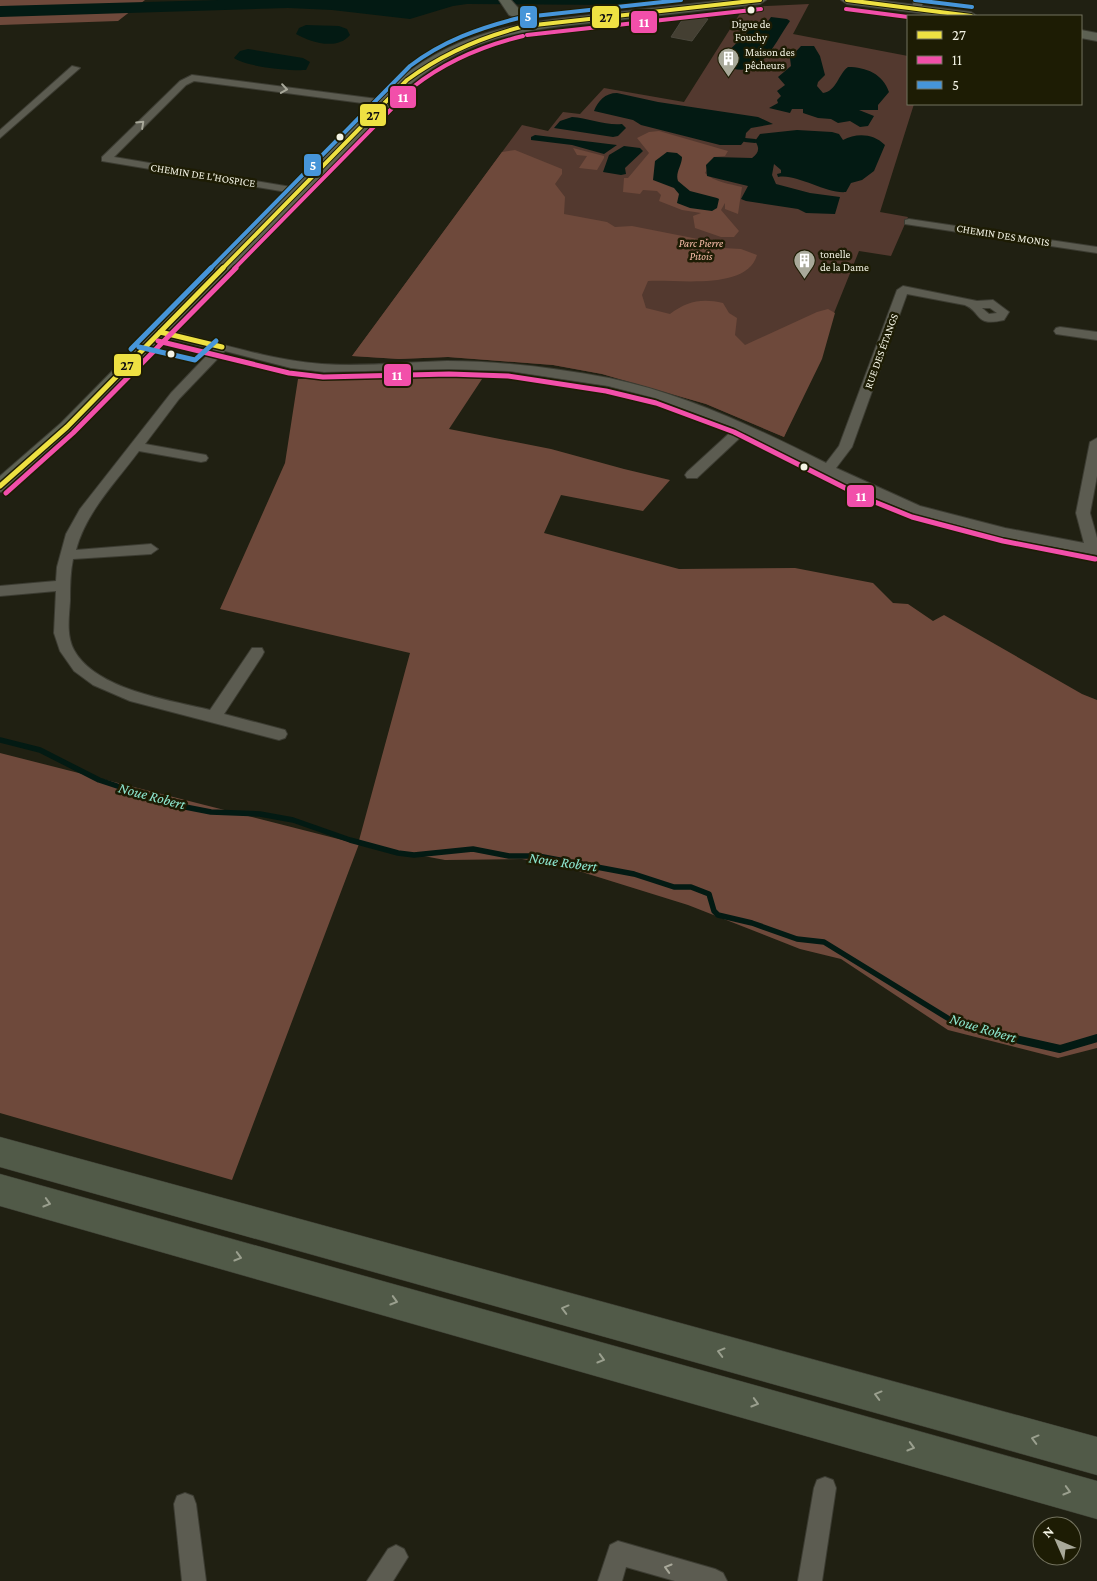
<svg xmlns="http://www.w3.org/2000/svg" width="1097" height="1581" viewBox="0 0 1097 1581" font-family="'Crimson Pro',serif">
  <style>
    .green { fill: #53392f }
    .forest { fill: #6e493b }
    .water { fill: #031a13 }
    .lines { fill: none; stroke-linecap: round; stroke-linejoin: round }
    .stream-far2 { stroke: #031a13; stroke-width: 4 }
    .stream-far1 { stroke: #031a13; stroke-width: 5.5 }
    .stream { stroke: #031a13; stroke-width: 8 }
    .building { fill: #443f32; stroke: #4b483d }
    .street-casing { stroke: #3c3c32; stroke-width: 2 }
    .secondary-casing { stroke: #3c3c32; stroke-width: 2 }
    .highway-casing { stroke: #3c3c32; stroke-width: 1 }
    .street { fill: #5c5c51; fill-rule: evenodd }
    .secondary { fill: #5d6153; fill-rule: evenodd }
    .highway { fill: #515a48; fill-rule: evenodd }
    .bus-1-far1-casing { stroke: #1d1c04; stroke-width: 6 }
    .bus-1-casing { stroke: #1d1c04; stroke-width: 8 }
    .bus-2-far1-casing { stroke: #1d1c04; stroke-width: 6 }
    .bus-2-casing { stroke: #1d1c04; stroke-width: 8 }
    .bus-3-far1-casing { stroke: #1d1c04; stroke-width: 6 }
    .bus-3-casing { stroke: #1d1c04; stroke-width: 8 }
    .bus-1-far1 { stroke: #eee142; stroke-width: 4 }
    .bus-1 { stroke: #eee142; stroke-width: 5 }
    .bus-2-far1 { stroke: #f24faa; stroke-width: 4 }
    .bus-2 { stroke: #f24faa; stroke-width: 5 }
    .bus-3-far1 { stroke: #4695d9; stroke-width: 4 }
    .bus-3 { stroke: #4695d9; stroke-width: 5 }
    .oneway { stroke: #a8a89a }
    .oneway2 { stroke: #9a9f8e }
    .bus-dot { fill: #f3f3e4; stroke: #1d1c04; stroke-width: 2 }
    .labels { text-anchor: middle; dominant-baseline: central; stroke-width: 5; stroke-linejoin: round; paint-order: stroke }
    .far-bus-label { font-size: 11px; fill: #f3f3e4; stroke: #1d1c04 }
    .far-poi-label { font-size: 11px; fill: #f3f3e4; stroke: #1d1c04; text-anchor: start }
    .far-street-label { font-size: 11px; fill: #f3f3e4; stroke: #1d1c04 }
    .far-park-label { font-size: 11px; font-style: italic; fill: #fbbfab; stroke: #1d1c04 }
    .water-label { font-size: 15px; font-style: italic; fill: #8ce6ce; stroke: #1d1c04 }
    .line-badge { stroke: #1d1c04; stroke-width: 2 }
    .badge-label { font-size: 14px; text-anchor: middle; font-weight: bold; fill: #fff }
    .pale-badge-label { font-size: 14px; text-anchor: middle; font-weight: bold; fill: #111 }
  </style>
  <rect width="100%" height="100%" fill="#202012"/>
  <!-- green -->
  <path class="green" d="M 809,4 L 793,34 L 908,56 L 908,104 L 914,104 L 880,212 L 908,217 L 891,256 L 859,251 L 784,437 L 706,404 L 602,374 L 553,365 L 448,357 L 399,359 L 352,356 L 522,125 L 548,131 L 563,112 L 580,114 L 604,88 L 684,102 L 744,7 Z"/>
  <!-- forest -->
  <path class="forest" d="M 0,0 L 145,0 L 118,21 L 0,25 Z
    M 659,131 L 728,151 L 725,156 L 714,157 L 705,173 C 713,182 731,184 742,187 L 738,214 L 725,209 L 725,203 L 721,210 L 739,231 L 734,237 L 721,237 L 695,228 L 693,216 L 701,213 L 682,210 L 659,201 L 661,195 L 657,191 L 643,190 L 640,194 L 623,192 L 624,178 L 628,178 L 649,153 L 637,138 L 649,132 Z
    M 573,148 L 604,156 L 604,158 L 597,170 L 579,168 L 587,156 L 577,155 Z
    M 515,150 L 562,169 L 562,174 L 555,184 L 565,197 L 564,214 L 607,222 L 615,227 L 632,226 L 703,240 L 723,248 L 741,249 L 757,255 C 747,291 677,279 648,281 L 642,295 L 646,308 L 670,314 C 687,301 702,298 723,303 L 729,313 L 737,318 L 735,335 L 745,345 L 817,312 L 828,309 L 835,313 L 822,359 L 784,437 L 706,404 L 602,374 L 553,365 L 448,357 L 399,359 L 352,356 L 502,152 Z
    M 486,373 L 449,429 L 551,449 L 624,469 L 670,480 L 643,511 L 561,495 L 544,533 L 679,569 L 795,568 L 873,583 L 893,603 L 908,604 L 933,621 L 944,615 L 1082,694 L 1097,700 L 1097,1048 L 1058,1058 L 948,1030 L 841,959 L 800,949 L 688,905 L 569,868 L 522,859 L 445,860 L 359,844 L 232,1180 L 0,1113 L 0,753 L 358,844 L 410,653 L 220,609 L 285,463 L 298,379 Z"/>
  <!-- water -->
  <path class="water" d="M 218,0 L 662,0 L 614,5 L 467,4 L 453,6 L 410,19 L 332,10 L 288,8 L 0,17 L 0,6 Z
    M 771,17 L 787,19 L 790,21 C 774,44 758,85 723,64 C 725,47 746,40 751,25 L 767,23 Z
    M 306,25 L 339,26 L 347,29 L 350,35 C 337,51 310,42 296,34 L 299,28 Z
    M 801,46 L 814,46 L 820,56 L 825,75 L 818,82 L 817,86 L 823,93 C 836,92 839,73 848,67 C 866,67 883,74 889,92 L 878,105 L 878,110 L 859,110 L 874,116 L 868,126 L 860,127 L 850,121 L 838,123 L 831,119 L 818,118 L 803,113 L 803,109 L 792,109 L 790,113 L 769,108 L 778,103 L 777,100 L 781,96 L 777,91 L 785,85 L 778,77 L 791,66 L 790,58 Z
    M 248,49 L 303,58 L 310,62 L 306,70 C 289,71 247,67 234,58 L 240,51 Z
    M 617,93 L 658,102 L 758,117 L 773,124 L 751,128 L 746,133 L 745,140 L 741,145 L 720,145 L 641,125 L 633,120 L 594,111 C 598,101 605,93 617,93 Z
    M 572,117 C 588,118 607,126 622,124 L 626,128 L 618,136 L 613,137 L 554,128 L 560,121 Z
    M 797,130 L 832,132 L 839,134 L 843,140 C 856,133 873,133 885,145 L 874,171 L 862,180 L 851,183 L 846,192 C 826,194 796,173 778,177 L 777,174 L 781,173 L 781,170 L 774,164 L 772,175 L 776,184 L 810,193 L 840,197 L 835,214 L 806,213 L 798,209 L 746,201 L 741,199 L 748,186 L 707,176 L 706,165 L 714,157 L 752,158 C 759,153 760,148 755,141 L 760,134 Z
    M 535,135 L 617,145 L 604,154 L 572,145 L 531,140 L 531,137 Z
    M 624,146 L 640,148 L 643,151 L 625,168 L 626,174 L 621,175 L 603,172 L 609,155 Z
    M 667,152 L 677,153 L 682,157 C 682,165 675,173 678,181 L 690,191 L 717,198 L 719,199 L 717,208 L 712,211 L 690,208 L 677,203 L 679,194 L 674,188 L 653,180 L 655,161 Z"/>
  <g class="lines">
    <!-- stream-far2 -->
    <path class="stream-far2" d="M 745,140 L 755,141"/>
    <!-- stream-far1 -->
    <path class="stream-far1" d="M 0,740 L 40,750 L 99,780 L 175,805 L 211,812 L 260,814 L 293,820 L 350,840 L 398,853 L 414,855 L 473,849 L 509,856 L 538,856 L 634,874 L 674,887 L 691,887 L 709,894 L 714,911 L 718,915 L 752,923 L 797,939 L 824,942 L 954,1022 L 1012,1038"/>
    <!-- stream -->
    <path class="stream" d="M 1007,1037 L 1060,1049 L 1097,1038"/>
  </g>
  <!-- building -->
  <path class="building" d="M 690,16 L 708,19 L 692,41 L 671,37 L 684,17 Z"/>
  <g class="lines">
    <defs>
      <path id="street" d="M 914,0 L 924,0 L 920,11 L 912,9 Z
        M 72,66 L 80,68 L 0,138 L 0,130 Z
        M 192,75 L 385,100 L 390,103 L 385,106 L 194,81 L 186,85 L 114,157 L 303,189 L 303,193 L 299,194 L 102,161 L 102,157 L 180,81 Z
        M 909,219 L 1097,247 L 1097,253 L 905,224 L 905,220 Z
        M 903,286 L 977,301 L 993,300 L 1009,312 L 1004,320 C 974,327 982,312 965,305 L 907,294 L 852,447 L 836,468 L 920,506 L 1005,528 L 1084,543 L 1076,513 L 1090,442 L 1097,438 L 1097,476 L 1090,513 L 1097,538 L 1097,555 L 1005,538 L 910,512 L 864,493 L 745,433 L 697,478 L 687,478 L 685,475 L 687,472 L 735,428 L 655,398 L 608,386 L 509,371 L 449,369 L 324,372 L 291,368 L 225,351 L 179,399 L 145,444 L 206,455 L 208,458 L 206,461 L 201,462 L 139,451 C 116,482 86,512 76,550 L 151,544 L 158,549 L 151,554 L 73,559 C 70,573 70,587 70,601 C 69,617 66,635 74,650 C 96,690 170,700 210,710 L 252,648 L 262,648 L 264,652 L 262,656 L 224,714 L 285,730 L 287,734 L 285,738 L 279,740 L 130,701 L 93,685 L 74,671 L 60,651 L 54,633 L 56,591 L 0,596 L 0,586 L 56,581 L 57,567 L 66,534 L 80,509 L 171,393 L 213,349 L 156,335 L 154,332 L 156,329 L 160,328 C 213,341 268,360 322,364 C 363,367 406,362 447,361 C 501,361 556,368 609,378 C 686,394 756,428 826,463 L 839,446 L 897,290 ZM 982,308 L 990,308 L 997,313 L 989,314 Z
        M 1060,327 L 1097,332 L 1097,340 L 1056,334 L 1054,331 L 1056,328 Z
        M 825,1477 L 833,1480 L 836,1488 L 822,1581 L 798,1581 L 814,1488 L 817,1480 Z
        M 185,1493 L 193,1496 L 196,1504 L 206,1581 L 182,1581 L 174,1504 L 177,1496 Z
        M 618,1541 L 715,1569 L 723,1573 L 727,1581 L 675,1581 L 626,1567 L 622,1581 L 598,1581 L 610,1545 Z
        M 396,1545 L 404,1549 L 408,1557 L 393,1581 L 367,1581 L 388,1549 Z"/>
      <path id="secondary" d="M 499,0 L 511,0 L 519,9 L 531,17 L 525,21 L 509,15 Z
        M 726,0 L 766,0 L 760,4 C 712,9 664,15 616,20 C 536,29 477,31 412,83 L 73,431 L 7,490 L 0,492 L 0,476 L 61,423 L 402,77 C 464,28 526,22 601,14 C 643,9 684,5 726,0 Z
        M 841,0 L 876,0 L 971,12 L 977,16 L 943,16 L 847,4 Z
        M 1081,30 L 1097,33 L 1097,41 L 1081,38 Z"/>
      <path id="highway" d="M 0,1137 L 1097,1437 L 1097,1475 L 0,1167 Z
        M 0,1174 L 1097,1481 L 1097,1519 L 0,1206 Z"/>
    </defs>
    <!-- street casing -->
    <use href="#street" class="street-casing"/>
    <!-- secondary casing -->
    <use href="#secondary" class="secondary-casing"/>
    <!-- highway casing -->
    <use href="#highway" class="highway-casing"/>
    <!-- street -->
    <use href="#street" class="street"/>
    <!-- secondary -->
    <use href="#secondary" class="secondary"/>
    <!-- highway -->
    <use href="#highway" class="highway"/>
    <defs>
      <path id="bus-1-far1" d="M 847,0 L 971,16
        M 526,26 L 760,0
        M 222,269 L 407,80 C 442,54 479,38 521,27"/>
      <path id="bus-1" d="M 160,332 L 222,347
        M 0,486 L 67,427 L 223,268"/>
      <path id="bus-2-far1" d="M 846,9 L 908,17
        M 527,35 L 761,9
        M 234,269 L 413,87 C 446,61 482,46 523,36"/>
      <path id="bus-2" d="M 158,341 L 289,373 L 323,377 L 449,374 L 508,376 L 606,391 L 656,403 L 734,432 L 865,498 L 912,517 L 1003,541 L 1095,559
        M 6,493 L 73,433 L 236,268"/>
      <path id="bus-3-far1" d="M 915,0 L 972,7
        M 525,17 L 681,0
        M 210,269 L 410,66 C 443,41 479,28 519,18"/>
      <path id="bus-3" d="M 139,347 L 195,360 L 216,341
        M 131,349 L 211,268"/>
    </defs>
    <!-- bus-1-far1 casing -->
    <use href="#bus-1-far1" class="bus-1-far1-casing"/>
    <!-- bus-1 casing -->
    <use href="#bus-1" class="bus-1-casing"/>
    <!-- bus-2-far1 casing -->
    <use href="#bus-2-far1" class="bus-2-far1-casing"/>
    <!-- bus-2 casing -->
    <use href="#bus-2" class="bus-2-casing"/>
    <!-- bus-3-far1 casing -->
    <use href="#bus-3-far1" class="bus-3-far1-casing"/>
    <!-- bus-3 casing -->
    <use href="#bus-3" class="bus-3-casing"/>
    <!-- bus-1-far1 -->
    <use href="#bus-1-far1" class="bus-1-far1"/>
    <!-- bus-1 -->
    <use href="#bus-1" class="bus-1"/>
    <!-- bus-2-far1 -->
    <use href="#bus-2-far1" class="bus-2-far1"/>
    <!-- bus-2 -->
    <use href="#bus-2" class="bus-2"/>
    <!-- bus-3-far1 -->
    <use href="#bus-3-far1" class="bus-3-far1"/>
    <!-- bus-3 -->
    <use href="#bus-3" class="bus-3"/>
  </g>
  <!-- one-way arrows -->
  <defs><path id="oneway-chevron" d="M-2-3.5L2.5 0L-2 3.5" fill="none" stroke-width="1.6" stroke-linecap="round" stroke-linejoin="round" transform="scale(1.25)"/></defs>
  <g class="oneway">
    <use href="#oneway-chevron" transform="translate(284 89) rotate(8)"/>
    <use href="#oneway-chevron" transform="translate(141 124) rotate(-43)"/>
    <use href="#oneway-chevron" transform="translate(668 1568) rotate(-164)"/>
  </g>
  <g class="oneway2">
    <use href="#oneway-chevron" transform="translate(47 1203) rotate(16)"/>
    <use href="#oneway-chevron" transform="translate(238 1257) rotate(16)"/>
    <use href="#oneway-chevron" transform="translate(394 1301) rotate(16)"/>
    <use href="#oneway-chevron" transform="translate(565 1309) rotate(-165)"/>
    <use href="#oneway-chevron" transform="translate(721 1352) rotate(-165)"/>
    <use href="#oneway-chevron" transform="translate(601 1359) rotate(16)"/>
    <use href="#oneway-chevron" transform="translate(878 1395) rotate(-165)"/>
    <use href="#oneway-chevron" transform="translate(755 1403) rotate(16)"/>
    <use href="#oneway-chevron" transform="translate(1035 1439) rotate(-165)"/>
    <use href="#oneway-chevron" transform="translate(911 1447) rotate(16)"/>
    <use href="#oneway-chevron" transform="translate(1067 1491) rotate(16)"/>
  </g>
  <!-- icons -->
  <defs>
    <symbol id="building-pin" viewBox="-11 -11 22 30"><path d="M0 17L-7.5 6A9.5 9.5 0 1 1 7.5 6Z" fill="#a9a99a" stroke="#1d1c04"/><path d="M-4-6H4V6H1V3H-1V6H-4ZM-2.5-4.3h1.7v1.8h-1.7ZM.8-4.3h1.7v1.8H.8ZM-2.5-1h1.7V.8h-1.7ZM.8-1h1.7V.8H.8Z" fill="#fff"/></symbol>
  </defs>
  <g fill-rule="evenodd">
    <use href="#building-pin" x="716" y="46" width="25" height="34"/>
    <use href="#building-pin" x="792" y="248" width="25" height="34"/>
  </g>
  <!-- markers -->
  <g class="bus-dot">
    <circle cx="751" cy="10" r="4.5"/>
    <circle cx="340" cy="137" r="4.5"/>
    <circle cx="171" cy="354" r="4.5"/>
    <circle cx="804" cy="467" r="4.5"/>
  </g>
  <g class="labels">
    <!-- far-bus labels -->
    <g class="far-bus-label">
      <text x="751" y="24">Digue de<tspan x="751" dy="13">Fouchy</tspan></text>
    </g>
    <!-- far-poi labels -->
    <g class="far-poi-label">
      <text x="745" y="52">Maison des<tspan x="745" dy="13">pêcheurs</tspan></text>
      <text x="820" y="254">tonelle<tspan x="820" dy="13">de la Dame</tspan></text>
    </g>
    <!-- far-street labels -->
    <g class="far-street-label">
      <text transform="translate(203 175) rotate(9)">CHEMIN DE L'HOSPICE</text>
      <text transform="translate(1003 235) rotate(9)">CHEMIN DES MONIS</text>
      <text transform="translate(881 351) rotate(-70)">RUE DES ÉTANGS</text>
    </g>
    <!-- far-park labels -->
    <g class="far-park-label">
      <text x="701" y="243">Parc Pierre<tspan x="701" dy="13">Pitois</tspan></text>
    </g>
    <!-- water labels -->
    <g class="water-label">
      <text transform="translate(152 796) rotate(15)">Noue Robert</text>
      <text transform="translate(563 862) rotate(8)">Noue Robert</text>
      <text transform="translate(983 1028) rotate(17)">Noue Robert</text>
    </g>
  </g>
  <g class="line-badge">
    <rect x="519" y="5" width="19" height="24" rx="5" fill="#4695d9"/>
    <rect x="591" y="5" width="29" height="24" rx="5" fill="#eee142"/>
    <rect x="630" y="10" width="28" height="24" rx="5" fill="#f24faa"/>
    <rect x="389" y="85" width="28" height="24" rx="5" fill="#f24faa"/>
    <rect x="359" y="103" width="28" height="24" rx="5" fill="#eee142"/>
    <rect x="303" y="153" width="19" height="24" rx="5" fill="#4695d9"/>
    <rect x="113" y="353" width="29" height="24" rx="5" fill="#eee142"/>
    <rect x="383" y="363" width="29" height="24" rx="5" fill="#f24faa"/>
    <rect x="846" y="484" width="29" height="24" rx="5" fill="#f24faa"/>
  </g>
  <g class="badge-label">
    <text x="528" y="21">5</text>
    <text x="644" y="27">11</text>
    <text x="403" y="102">11</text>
    <text x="313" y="170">5</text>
    <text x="397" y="380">11</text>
    <text x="861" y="501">11</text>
  </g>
  <g class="pale-badge-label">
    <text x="606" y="22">27</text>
    <text x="373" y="120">27</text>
    <text x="127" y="370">27</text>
  </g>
  <!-- legend -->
  <rect x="907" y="15" width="175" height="90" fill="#1d1c04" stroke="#73725e"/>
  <rect x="917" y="31" width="25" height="8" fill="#eee142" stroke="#73725e"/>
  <text x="952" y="40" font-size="15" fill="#f3f3e4">27</text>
  <rect x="917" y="56" width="25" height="8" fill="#f24faa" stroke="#73725e"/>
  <text x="952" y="65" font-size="15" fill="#f3f3e4">11</text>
  <rect x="917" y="81" width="25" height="8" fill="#4695d9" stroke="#73725e"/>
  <text x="952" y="90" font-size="15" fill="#f3f3e4">5</text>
  <!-- north arrow -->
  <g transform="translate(1057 1541) rotate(315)"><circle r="24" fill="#1d1c04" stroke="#73725e"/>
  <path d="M0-4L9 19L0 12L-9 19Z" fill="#a9a99a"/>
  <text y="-8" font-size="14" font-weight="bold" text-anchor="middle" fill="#f3f3e4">N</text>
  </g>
</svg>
